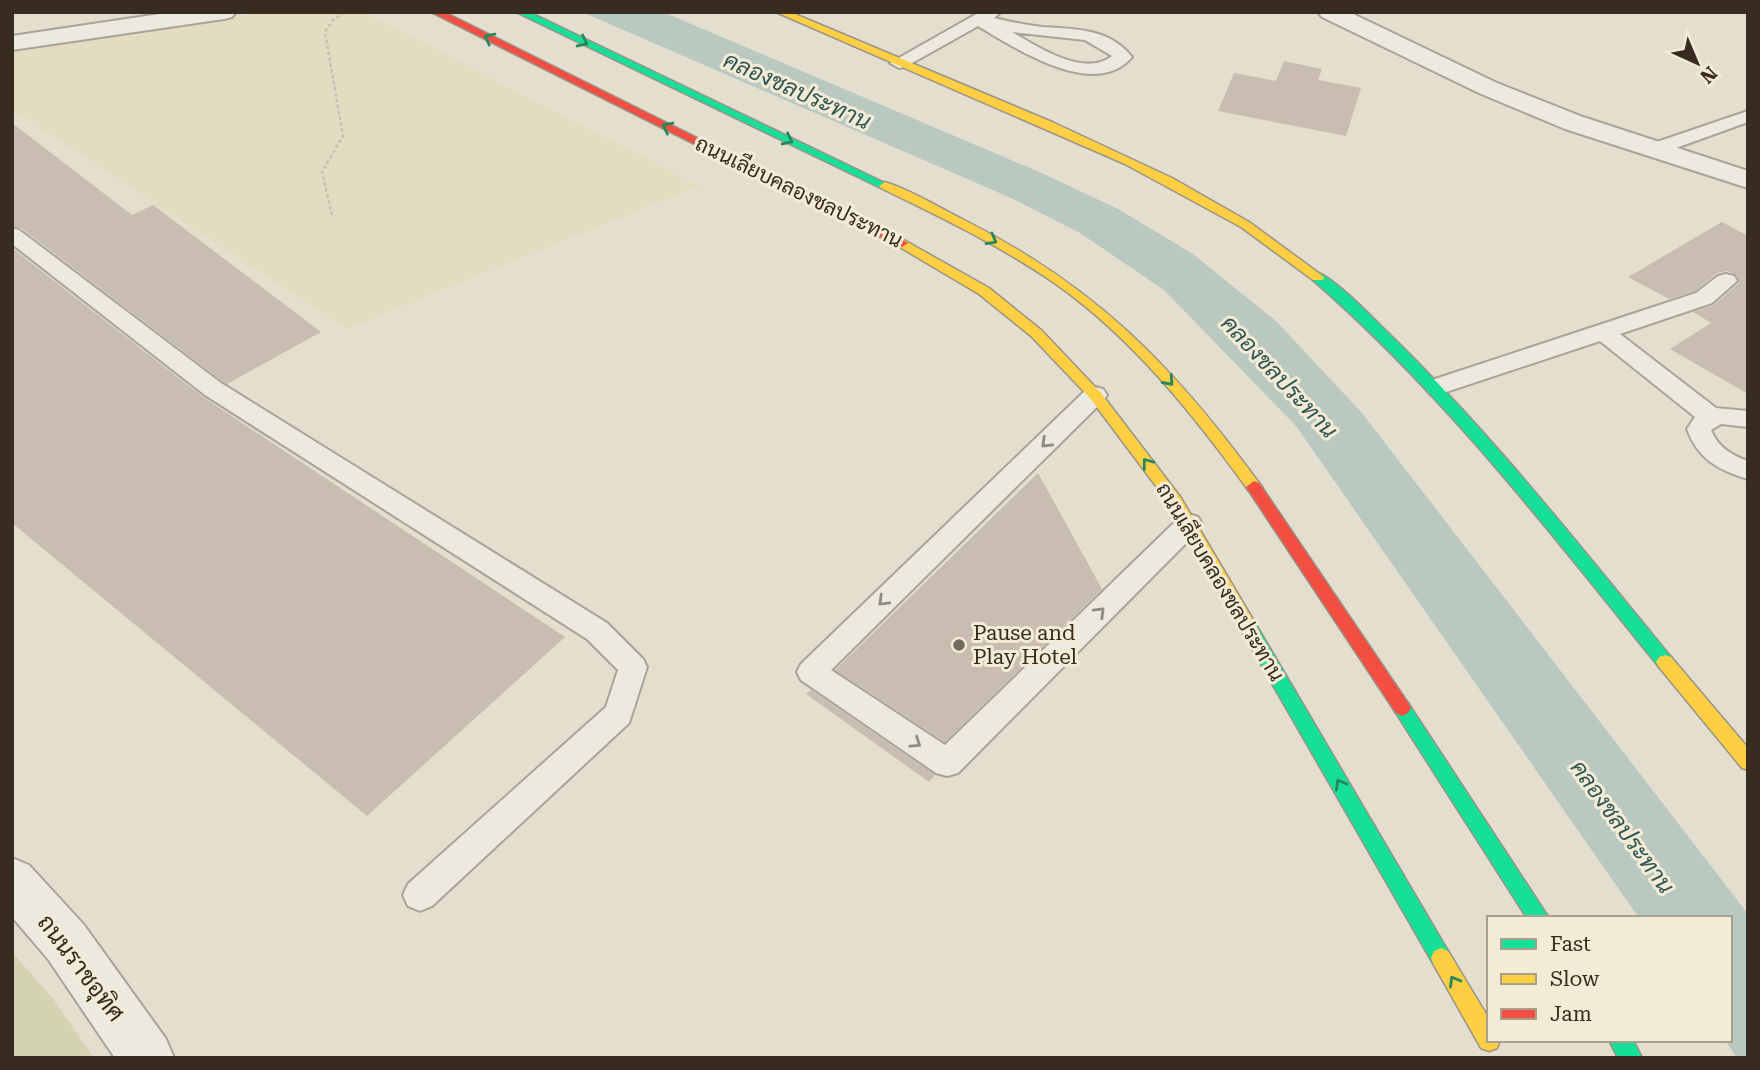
<svg xmlns="http://www.w3.org/2000/svg" width="1760" height="1070" viewBox="0 0 1760 1070" font-family="'Roboto Serif',Sarabun,serif">
  <style>
    .farmland { fill: #e3dcc1 }
    .green { fill: #d3d3b2 }
    .water { fill: #bac9c0 }
    .building { fill: #c8bdb0 }
    .lines { fill: none; stroke-linecap: round; stroke-linejoin: round }
    .lane-casing { stroke: #a9a398; stroke-width: 4 }
    .street-casing { stroke: #a9a398; stroke-width: 4 }
    .fast-casing { stroke: #999388; stroke-width: 3 }
    .slow-casing { stroke: #999388; stroke-width: 3 }
    .jam-casing { stroke: #999388; stroke-width: 3 }
    .path { stroke: #c5bfb7; stroke-width: 2.5; stroke-dasharray: 3.5 2.5; stroke-linecap: butt }
    .lane { fill: #ece9e0; fill-rule: evenodd }
    .street { fill: #ece9e0; fill-rule: evenodd }
    .fast { fill: #16e098; fill-rule: evenodd }
    .slow { fill: #ffcf43; fill-rule: evenodd }
    .jam { fill: #f24e42; fill-rule: evenodd }
    .oneway { stroke: #27865c }
    .oneway2 { stroke: #928a80 }
    .poi-dot { fill: #746a5d; stroke: #f4ebd6; stroke-width: 2.5 }
    .labels { text-anchor: middle; dominant-baseline: central; stroke-width: 6; stroke-linejoin: round; paint-order: stroke }
    .street-label { font-size: 21px; fill: #382c20; stroke: #f4ebd6 }
    .poi-label { font-size: 21px; fill: #382c20; stroke: #f4ebd6; text-anchor: start }
    .water-label { font-size: 23px; font-style: italic; fill: #305755; stroke: #f4ebd6 }
    .near-street-label { font-size: 24px; fill: #382c20; stroke: #f4ebd6 }
  </style>
  <rect width="100%" height="100%" fill="#e4decf"/>
  <!-- farmland -->
  <path class="farmland" d="M 264,12 L 365,12 L 699,186 L 347,329 L 12,110 L 12,50 Z"/>
  <!-- green -->
  <path class="green" d="M 12,952 L 54,1000 L 94,1058 L 12,1058 Z"/>
  <!-- water -->
  <path class="water" d="M 582,12 L 663,12 L 1044,174 L 1118,209 L 1193,254 L 1277,322 L 1362,413 L 1748,914 L 1748,1058 L 1737,1058 L 1725,1040 L 1730,1040 L 1730,918 L 1639,918 L 1296,426 L 1164,290 L 1080,233 L 1011,198 Z"/>
  <!-- building -->
  <path class="building" d="M 1284,61 L 1322,69 L 1318,80 L 1361,88 L 1346,136 L 1218,111 L 1234,73 L 1276,81 Z
    M 12,123 L 132,215 L 153,205 L 321,332 L 227,384 L 222,381 L 21,228 L 12,226 Z
    M 1722,222 L 1748,236 L 1748,394 L 1670,349 L 1711,323 L 1693,312 L 1714,305 L 1739,283 L 1736,275 L 1727,271 L 1717,273 L 1695,291 L 1669,299 L 1628,277 Z
    M 12,248 L 203,397 L 565,637 L 367,816 L 12,523 Z
    M 1038,473 L 1102,589 L 945,742 L 835,670 Z
    M 811,690 L 935,775 L 929,782 L 806,694 Z"/>
  <g class="lines">
    <defs>
      <path id="lane" d="M 980,12 L 1001,12 L 994,18 C 1010,22 1026,25 1042,27 C 1075,29 1109,28 1132,57 C 1095,101 1015,48 978,26 L 905,67 L 899,68 L 890,63 ZM 1012,32 L 1085,40 L 1112,56 C 1084,78 1038,47 1012,32 Z
        M 1748,111 L 1748,122 L 1662,153 L 1655,155 L 1646,149 L 1648,145 Z
        M 12,228 L 19,230 L 221,383 L 607,623 L 643,659 L 647,667 L 629,723 L 432,906 L 420,911 L 408,906 L 403,895 L 408,884 L 606,707 L 618,670 L 587,639 L 205,395 L 12,244 Z
        M 1726,274 L 1734,276 L 1737,281 L 1712,303 L 1620,334 L 1716,408 L 1748,411 L 1748,427 L 1721,424 L 1711,430 C 1718,447 1731,455 1748,461 L 1748,479 C 1718,470 1698,459 1687,429 L 1695,417 L 1600,341 L 1437,395 L 1429,393 L 1425,387 L 1429,381 L 1696,293 L 1718,276 Z
        M 1095,387 L 1103,389 L 1107,395 L 1103,401 L 831,670 L 945,745 L 1180,517 L 1189,514 L 1198,517 L 1202,524 L 1198,531 L 958,773 L 947,776 L 936,773 L 801,680 L 797,672 L 801,664 L 1087,389 Z"/>
      <path id="street" d="M 173,12 L 236,12 L 232,17 L 224,19 L 12,50 L 12,36 Z
        M 1318,12 L 1349,12 L 1497,83 L 1583,117 L 1748,171 L 1748,188 L 1565,129 L 1479,93 L 1322,17 Z
        M 12,858 L 29,865 L 84,925 L 166,1039 L 174,1058 L 115,1058 L 48,959 L 12,917 Z"/>
      <path id="fast" d="M 516,12 L 529,12 L 891,186 L 889,188 L 881,188 Z
        M 1318,273 C 1334,278 1370,315 1383,328 C 1488,429 1578,544 1671,657 L 1674,662 L 1671,667 L 1665,669 L 1659,667 C 1550,532 1445,395 1313,280 L 1312,277 Z
        M 1249,621 L 1255,623 L 1448,951 L 1451,958 L 1448,965 L 1441,968 L 1434,965 L 1243,633 L 1241,628 L 1243,623 Z
        M 1402,700 L 1408,703 L 1549,918 L 1527,918 L 1396,713 L 1393,708 L 1396,703 Z
        M 1609,1040 L 1633,1040 L 1642,1058 L 1618,1058 Z"/>
      <path id="slow" d="M 776,12 L 790,12 L 1052,122 L 1172,178 L 1249,222 L 1324,277 L 1323,280 L 1313,280 L 1241,227 L 1125,164 Z
        M 885,182 C 911,190 938,207 962,219 C 1095,286 1172,364 1259,483 L 1262,487 L 1259,491 L 1249,491 C 1193,414 1132,337 1053,282 C 999,245 940,217 881,188 L 879,186 Z
        M 902,239 L 989,288 L 1041,330 L 1100,392 L 1181,498 L 1255,623 L 1257,628 L 1255,633 L 1249,635 L 1243,633 L 1171,506 L 1090,398 L 1031,336 L 979,294 L 898,246 L 896,243 Z
        M 1665,655 L 1671,657 L 1748,748 L 1748,770 L 1742,768 L 1659,667 L 1656,662 L 1659,657 Z
        M 1441,948 L 1448,951 L 1489,1019 L 1489,1040 L 1500,1040 L 1497,1048 L 1489,1051 L 1481,1048 L 1434,965 L 1431,958 L 1434,951 Z"/>
      <path id="jam" d="M 431,12 L 444,12 L 908,243 L 902,247 L 898,246 Z
        M 1254,481 L 1259,483 L 1408,703 L 1411,708 L 1408,713 L 1402,716 L 1396,713 L 1249,491 L 1246,487 Z"/>
    </defs>
    <!-- lane casing -->
    <use href="#lane" class="lane-casing"/>
    <!-- street casing -->
    <use href="#street" class="street-casing"/>
    <!-- fast casing -->
    <use href="#fast" class="fast-casing"/>
    <!-- slow casing -->
    <use href="#slow" class="slow-casing"/>
    <!-- jam casing -->
    <use href="#jam" class="jam-casing"/>
    <!-- path -->
    <path class="path" d="M 332,215 L 322,172 L 343,136 L 325,32 L 333,20 L 345,12"/>
    <!-- lane -->
    <use href="#lane" class="lane"/>
    <!-- street -->
    <use href="#street" class="street"/>
    <!-- fast -->
    <use href="#fast" class="fast"/>
    <!-- slow -->
    <use href="#slow" class="slow"/>
    <!-- jam -->
    <use href="#jam" class="jam"/>
  </g>
  <!-- one-way arrows -->
  <defs><path id="oneway-chevron" d="M-2-3.5L2.5 0L-2 3.5" fill="none" stroke-width="1.6" stroke-linecap="round" stroke-linejoin="round" transform="scale(1.75)"/></defs>
  <g class="oneway">
    <use href="#oneway-chevron" transform="translate(489 38) rotate(-153)"/>
    <use href="#oneway-chevron" transform="translate(583 42) rotate(26)"/>
    <use href="#oneway-chevron" transform="translate(667 127) rotate(-154)"/>
    <use href="#oneway-chevron" transform="translate(788 140) rotate(26)"/>
    <use href="#oneway-chevron" transform="translate(992 240) rotate(29)"/>
    <use href="#oneway-chevron" transform="translate(1169 381) rotate(48)"/>
    <use href="#oneway-chevron" transform="translate(1147 463) rotate(-127)"/>
    <use href="#oneway-chevron" transform="translate(1340 784) rotate(-120)"/>
    <use href="#oneway-chevron" transform="translate(1454 981) rotate(-120)"/>
  </g>
  <g class="oneway2">
    <use href="#oneway-chevron" transform="translate(1046 443) rotate(136)"/>
    <use href="#oneway-chevron" transform="translate(883 601) rotate(136)"/>
    <use href="#oneway-chevron" transform="translate(1100 612) rotate(-45)"/>
    <use href="#oneway-chevron" transform="translate(916 743) rotate(34)"/>
  </g>
  <!-- markers -->
  <circle class="poi-dot" cx="959" cy="645" r="7"/>
  <g class="labels">
    <!-- street labels -->
    <g class="street-label">
      <text transform="translate(799 192) rotate(26)">ถนนเลียบคลองชลประทาน</text>
      <text transform="translate(1220 582) rotate(59)">ถนนเลียบคลองชลประทาน</text>
    </g>
    <!-- poi labels -->
    <g class="poi-label">
      <text x="973" y="633">Pause and<tspan x="973" dy="24">Play Hotel</tspan></text>
    </g>
    <!-- water labels -->
    <g class="water-label">
      <text transform="translate(797 91) rotate(24)">คลองชลประทาน</text>
      <text transform="translate(1279 377) rotate(47)">คลองชลประทาน</text>
      <text transform="translate(1622 827) rotate(54)">คลองชลประทาน</text>
    </g>
    <!-- near-street labels -->
    <g class="near-street-label">
      <text transform="translate(81 968) rotate(53)">ถนนราชอุทิศ</text>
    </g>
  </g>
  <!-- border -->
  <rect width="1760" height="1070" fill="none" stroke="#382c20" stroke-width="28"/>
  <!-- legend -->
  <rect x="1487" y="916" width="245" height="126" fill="#f4ebd6" stroke="#a99f8d" stroke-width="2"/>
  <rect x="1501" y="939" width="35" height="10" fill="#16e098" stroke="#a99f8d" stroke-width="2"/>
  <text x="1550" y="951" font-size="21" fill="#382c20">Fast</text>
  <rect x="1501" y="974" width="35" height="10" fill="#ffcf43" stroke="#a99f8d" stroke-width="2"/>
  <text x="1550" y="986" font-size="21" fill="#382c20">Slow</text>
  <rect x="1501" y="1009" width="35" height="10" fill="#f24e42" stroke="#a99f8d" stroke-width="2"/>
  <text x="1550" y="1021" font-size="21" fill="#382c20">Jam</text>
  <!-- north arrow -->
  <g transform="translate(1697 63) rotate(136)" stroke="#f4ebd6" stroke-width="5" paint-order="stroke">
  <path d="M0-5L12 26L0 18L-12 26Z" fill="#382c20"/>
  <text y="-10" font-size="19" font-weight="bold" text-anchor="middle" fill="#382c20">N</text>
  </g>
</svg>
